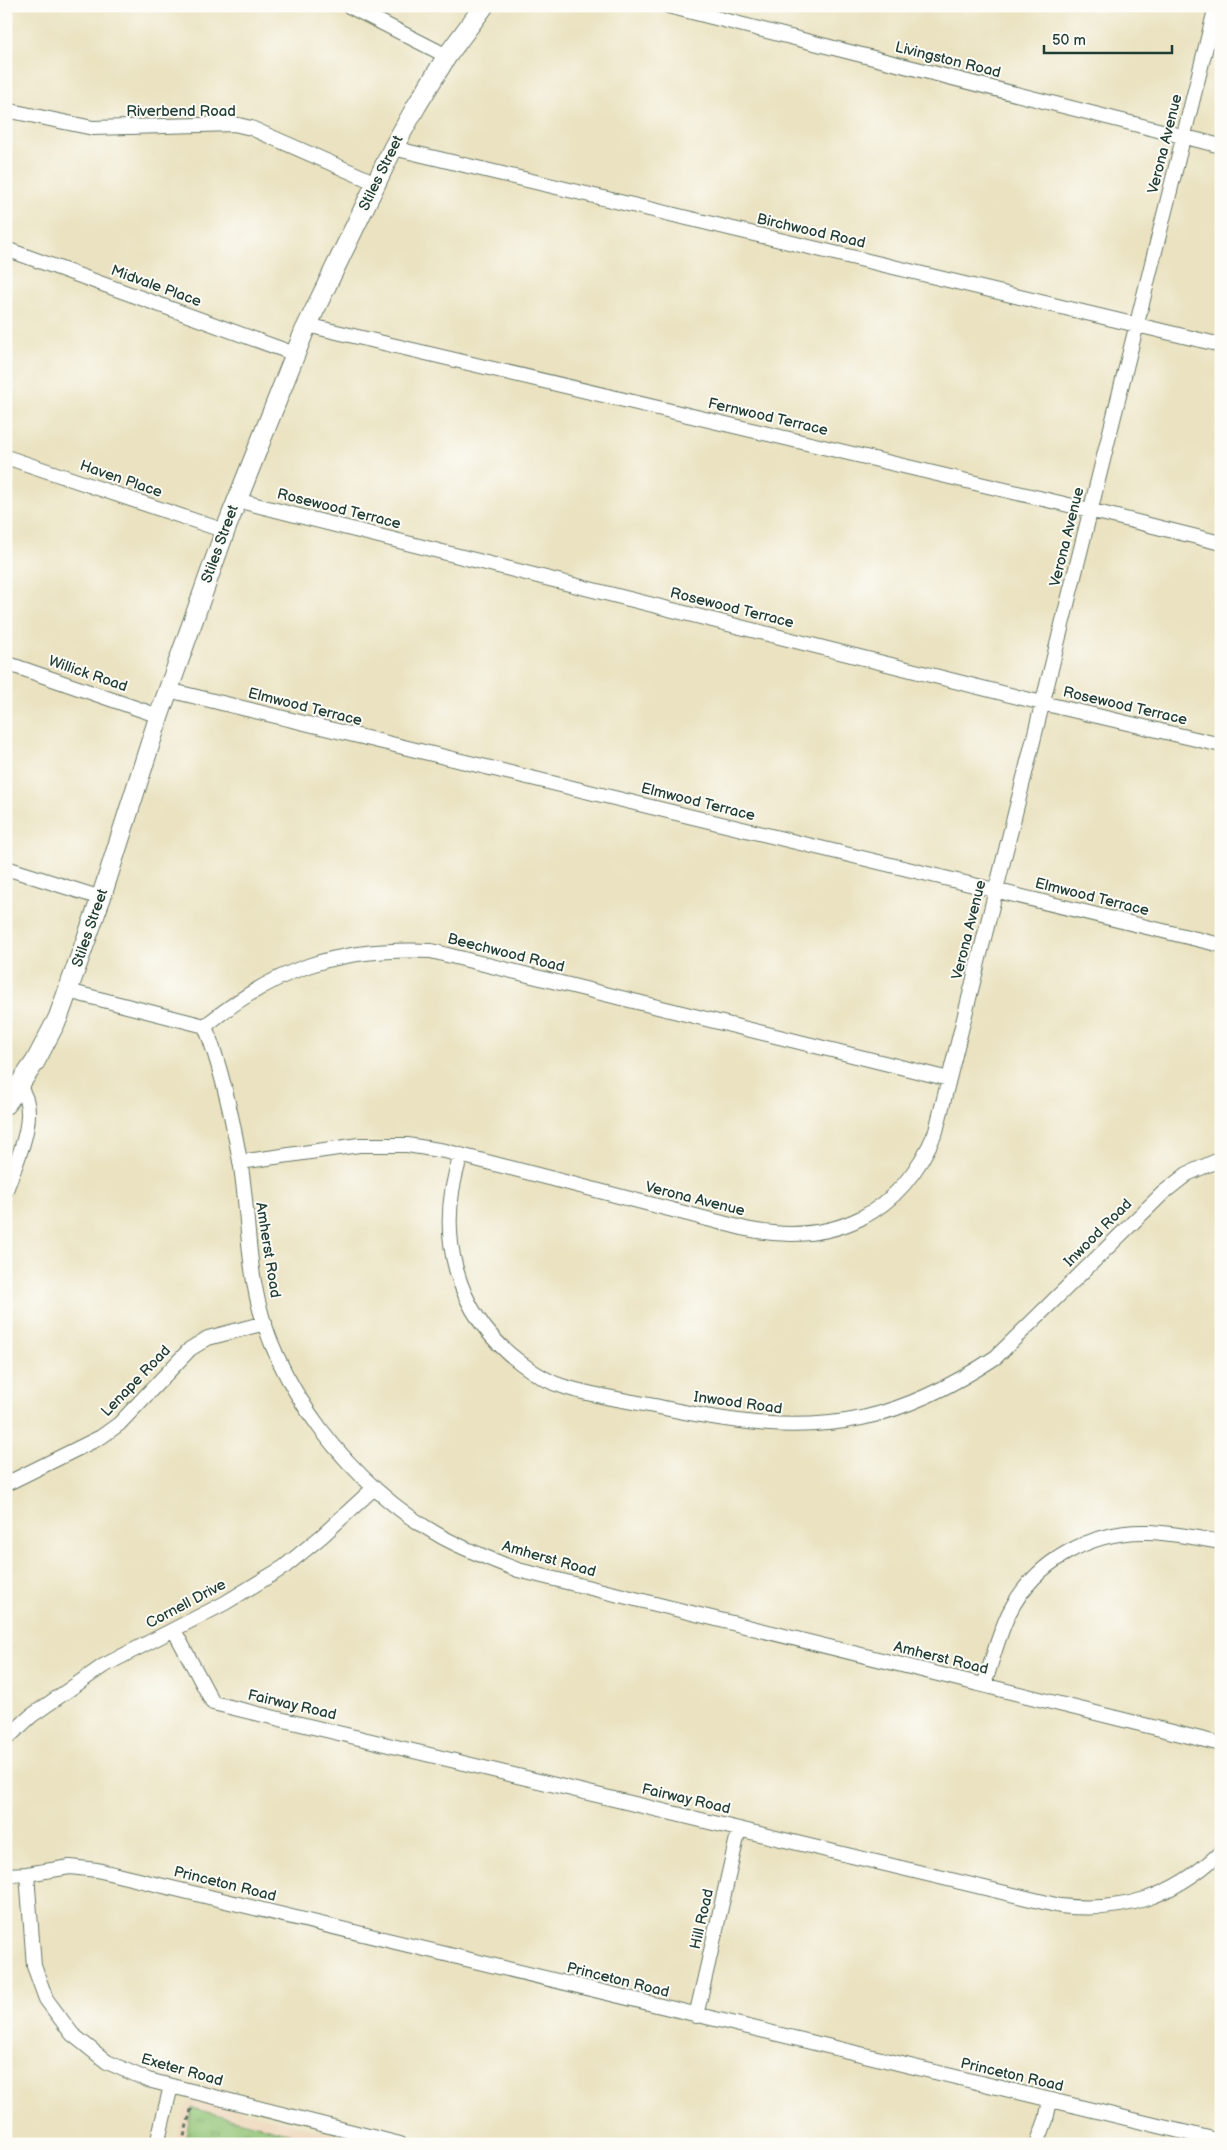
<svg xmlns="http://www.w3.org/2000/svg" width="1227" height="2150" viewBox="0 0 1227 2150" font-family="'Balsamiq Sans',sans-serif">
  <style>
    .built { fill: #edd7bb }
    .park { fill: url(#park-tufts); stroke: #588054 }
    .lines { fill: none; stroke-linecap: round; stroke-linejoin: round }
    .street-casing { stroke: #667765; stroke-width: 16 }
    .secondary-casing { stroke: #667765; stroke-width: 21 }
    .path { stroke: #667765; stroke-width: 3; stroke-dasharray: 4 4; stroke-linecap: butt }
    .street { stroke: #fff; stroke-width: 14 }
    .secondary { stroke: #fff; stroke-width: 19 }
    .labels { text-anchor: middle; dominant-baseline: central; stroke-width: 4; stroke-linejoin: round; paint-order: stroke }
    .street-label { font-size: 15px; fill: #1f3d34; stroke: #fdfcf7 }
  </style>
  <defs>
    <pattern id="park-tufts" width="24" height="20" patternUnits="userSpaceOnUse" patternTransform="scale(1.25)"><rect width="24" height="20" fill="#90c273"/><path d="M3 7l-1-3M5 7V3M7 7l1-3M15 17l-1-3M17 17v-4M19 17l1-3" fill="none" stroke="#759f5f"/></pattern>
  </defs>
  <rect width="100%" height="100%" fill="#fdfcf7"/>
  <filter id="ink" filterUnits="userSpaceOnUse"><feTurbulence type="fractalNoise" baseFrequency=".02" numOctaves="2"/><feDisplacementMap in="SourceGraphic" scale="10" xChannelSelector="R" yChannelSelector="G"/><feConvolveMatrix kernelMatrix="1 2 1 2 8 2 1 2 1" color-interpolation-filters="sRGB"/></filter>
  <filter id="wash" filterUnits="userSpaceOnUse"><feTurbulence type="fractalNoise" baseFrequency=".0096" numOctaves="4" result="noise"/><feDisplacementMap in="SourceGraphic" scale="20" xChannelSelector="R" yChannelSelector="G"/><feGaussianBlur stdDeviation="1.12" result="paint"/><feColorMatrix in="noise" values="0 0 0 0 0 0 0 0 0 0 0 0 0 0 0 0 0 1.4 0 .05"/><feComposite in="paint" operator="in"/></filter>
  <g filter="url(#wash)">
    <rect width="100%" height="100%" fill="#eae2c0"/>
    <!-- built -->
    <path class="built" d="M 197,2100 L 374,2144 L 175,2144 L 184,2109 L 190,2102 Z"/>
    <!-- park -->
    <path class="park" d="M 192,2108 L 330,2144 L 184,2144 Z"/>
  </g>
  <g filter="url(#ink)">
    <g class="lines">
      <defs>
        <path id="street" d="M 349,6 L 447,56
          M 668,6 L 1221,146
          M 6,110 L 93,128 L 234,124 L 251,128 L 376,183
          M 393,148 L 1221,345
          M 6,249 L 295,354
          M 307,325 L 1077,507 L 1221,543
          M 6,457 L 225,531
          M 236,500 L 1042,703 L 1221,745
          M 6,663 L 159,716
          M 168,690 L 1221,945
          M 6,868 L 101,898
          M 68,991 L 205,1026
          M 205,1026 C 222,1069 232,1116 240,1161 C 247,1201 247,1242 254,1282 C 271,1384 352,1487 442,1537 C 466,1550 492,1560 518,1570 L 1221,1744
          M 205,1026 C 276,968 338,947 431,951 L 949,1079
          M 461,1155 C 435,1233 454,1314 522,1364 C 534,1373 550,1383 565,1387 C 597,1397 632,1401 664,1408 C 731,1422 795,1432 862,1418 C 911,1407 954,1385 996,1357 L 1163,1193 L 1187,1174 L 1221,1159
          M 240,1162 L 359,1145 L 407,1145 L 445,1151 L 746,1229 C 833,1247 901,1215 936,1131 L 1216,6
          M 6,1190 C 15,1165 42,1110 19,1088
          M 6,1484 L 101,1437 L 119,1424 L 190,1349 L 208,1338 L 265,1323
          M 174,1630 L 213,1703 L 1060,1906 C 1124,1913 1173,1897 1221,1852
          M 984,1685 C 992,1661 998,1636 1009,1613 C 1035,1561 1092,1530 1149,1532 C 1173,1533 1197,1538 1221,1542
          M 6,1739 L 31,1716 L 103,1666 L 225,1603 L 284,1567 L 322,1536 L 374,1488
          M 27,1874 L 34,1966 L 46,1999 L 72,2034 L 107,2062 L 148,2080 L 400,2144
          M 6,1875 L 27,1874 L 70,1867 L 97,1870 L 1221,2141
          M 696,2016 L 739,1829
          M 157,2144 L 171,2086
          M 1037,2144 L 1046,2120 L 1050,2100"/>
        <path id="secondary" d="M 6,1104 L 35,1062 L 58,1018 L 101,898 L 159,716 L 225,531 L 304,332 L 393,148 L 417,105 L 447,56 L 484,6"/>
      </defs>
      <!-- street casing -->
      <use href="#street" class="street-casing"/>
      <!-- secondary casing -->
      <use href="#secondary" class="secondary-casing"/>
      <!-- path -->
      <path class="path" d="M 182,2144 L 192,2106"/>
      <!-- street -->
      <use href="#street" class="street"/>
      <!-- secondary -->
      <use href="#secondary" class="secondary"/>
    </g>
  </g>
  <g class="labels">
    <!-- street labels -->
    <g class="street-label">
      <text transform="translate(948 60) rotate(14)">Livingston Road</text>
      <text x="181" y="111">Riverbend Road</text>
      <text transform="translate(1165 144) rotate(-76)">Verona Avenue</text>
      <text transform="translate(381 173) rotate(-64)">Stiles Street</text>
      <text transform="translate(811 231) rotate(13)">Birchwood Road</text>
      <text transform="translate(156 286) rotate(20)">Midvale Place</text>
      <text transform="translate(768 417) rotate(13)">Fernwood Terrace</text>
      <text transform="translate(121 479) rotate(19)">Haven Place</text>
      <text transform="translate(339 509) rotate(14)">Rosewood Terrace</text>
      <text transform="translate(1067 537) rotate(-76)">Verona Avenue</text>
      <text transform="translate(220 544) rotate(-70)">Stiles Street</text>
      <text transform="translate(732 608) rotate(14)">Rosewood Terrace</text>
      <text transform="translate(88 674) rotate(19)">Willick Road</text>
      <text transform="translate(1125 706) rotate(13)">Rosewood Terrace</text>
      <text transform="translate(305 707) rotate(14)">Elmwood Terrace</text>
      <text transform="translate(698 802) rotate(14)">Elmwood Terrace</text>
      <text transform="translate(1092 897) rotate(14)">Elmwood Terrace</text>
      <text transform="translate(90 928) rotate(-71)">Stiles Street</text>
      <text transform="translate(969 930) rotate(-76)">Verona Avenue</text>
      <text transform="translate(506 953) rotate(14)">Beechwood Road</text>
      <text transform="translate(695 1199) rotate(14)">Verona Avenue</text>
      <text transform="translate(1098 1233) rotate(-45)">Inwood Road</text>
      <text transform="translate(268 1250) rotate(81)">Amherst Road</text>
      <text transform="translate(136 1381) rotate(-46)">Lenape Road</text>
      <text transform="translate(738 1403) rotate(8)">Inwood Road</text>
      <text transform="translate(549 1559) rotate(16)">Amherst Road</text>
      <text transform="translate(186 1604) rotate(-28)">Cornell Drive</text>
      <text transform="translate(941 1658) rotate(14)">Amherst Road</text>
      <text transform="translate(292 1705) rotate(13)">Fairway Road</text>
      <text transform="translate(686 1799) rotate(13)">Fairway Road</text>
      <text transform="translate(225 1884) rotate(14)">Princeton Road</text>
      <text transform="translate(702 1919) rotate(-77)">Hill Road</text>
      <text transform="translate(618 1980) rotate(14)">Princeton Road</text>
      <text transform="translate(182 2070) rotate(16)">Exeter Road</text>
      <text transform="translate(1012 2075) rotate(13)">Princeton Road</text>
    </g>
  </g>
  <!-- margin -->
  <rect width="1227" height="2150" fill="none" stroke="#fdfcf7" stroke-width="25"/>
  <!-- scale -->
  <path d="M1044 45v8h128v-8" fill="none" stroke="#1f3d34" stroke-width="2.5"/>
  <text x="1052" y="45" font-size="15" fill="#1f3d34" stroke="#fdfcf7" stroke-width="4" paint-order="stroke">50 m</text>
</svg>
